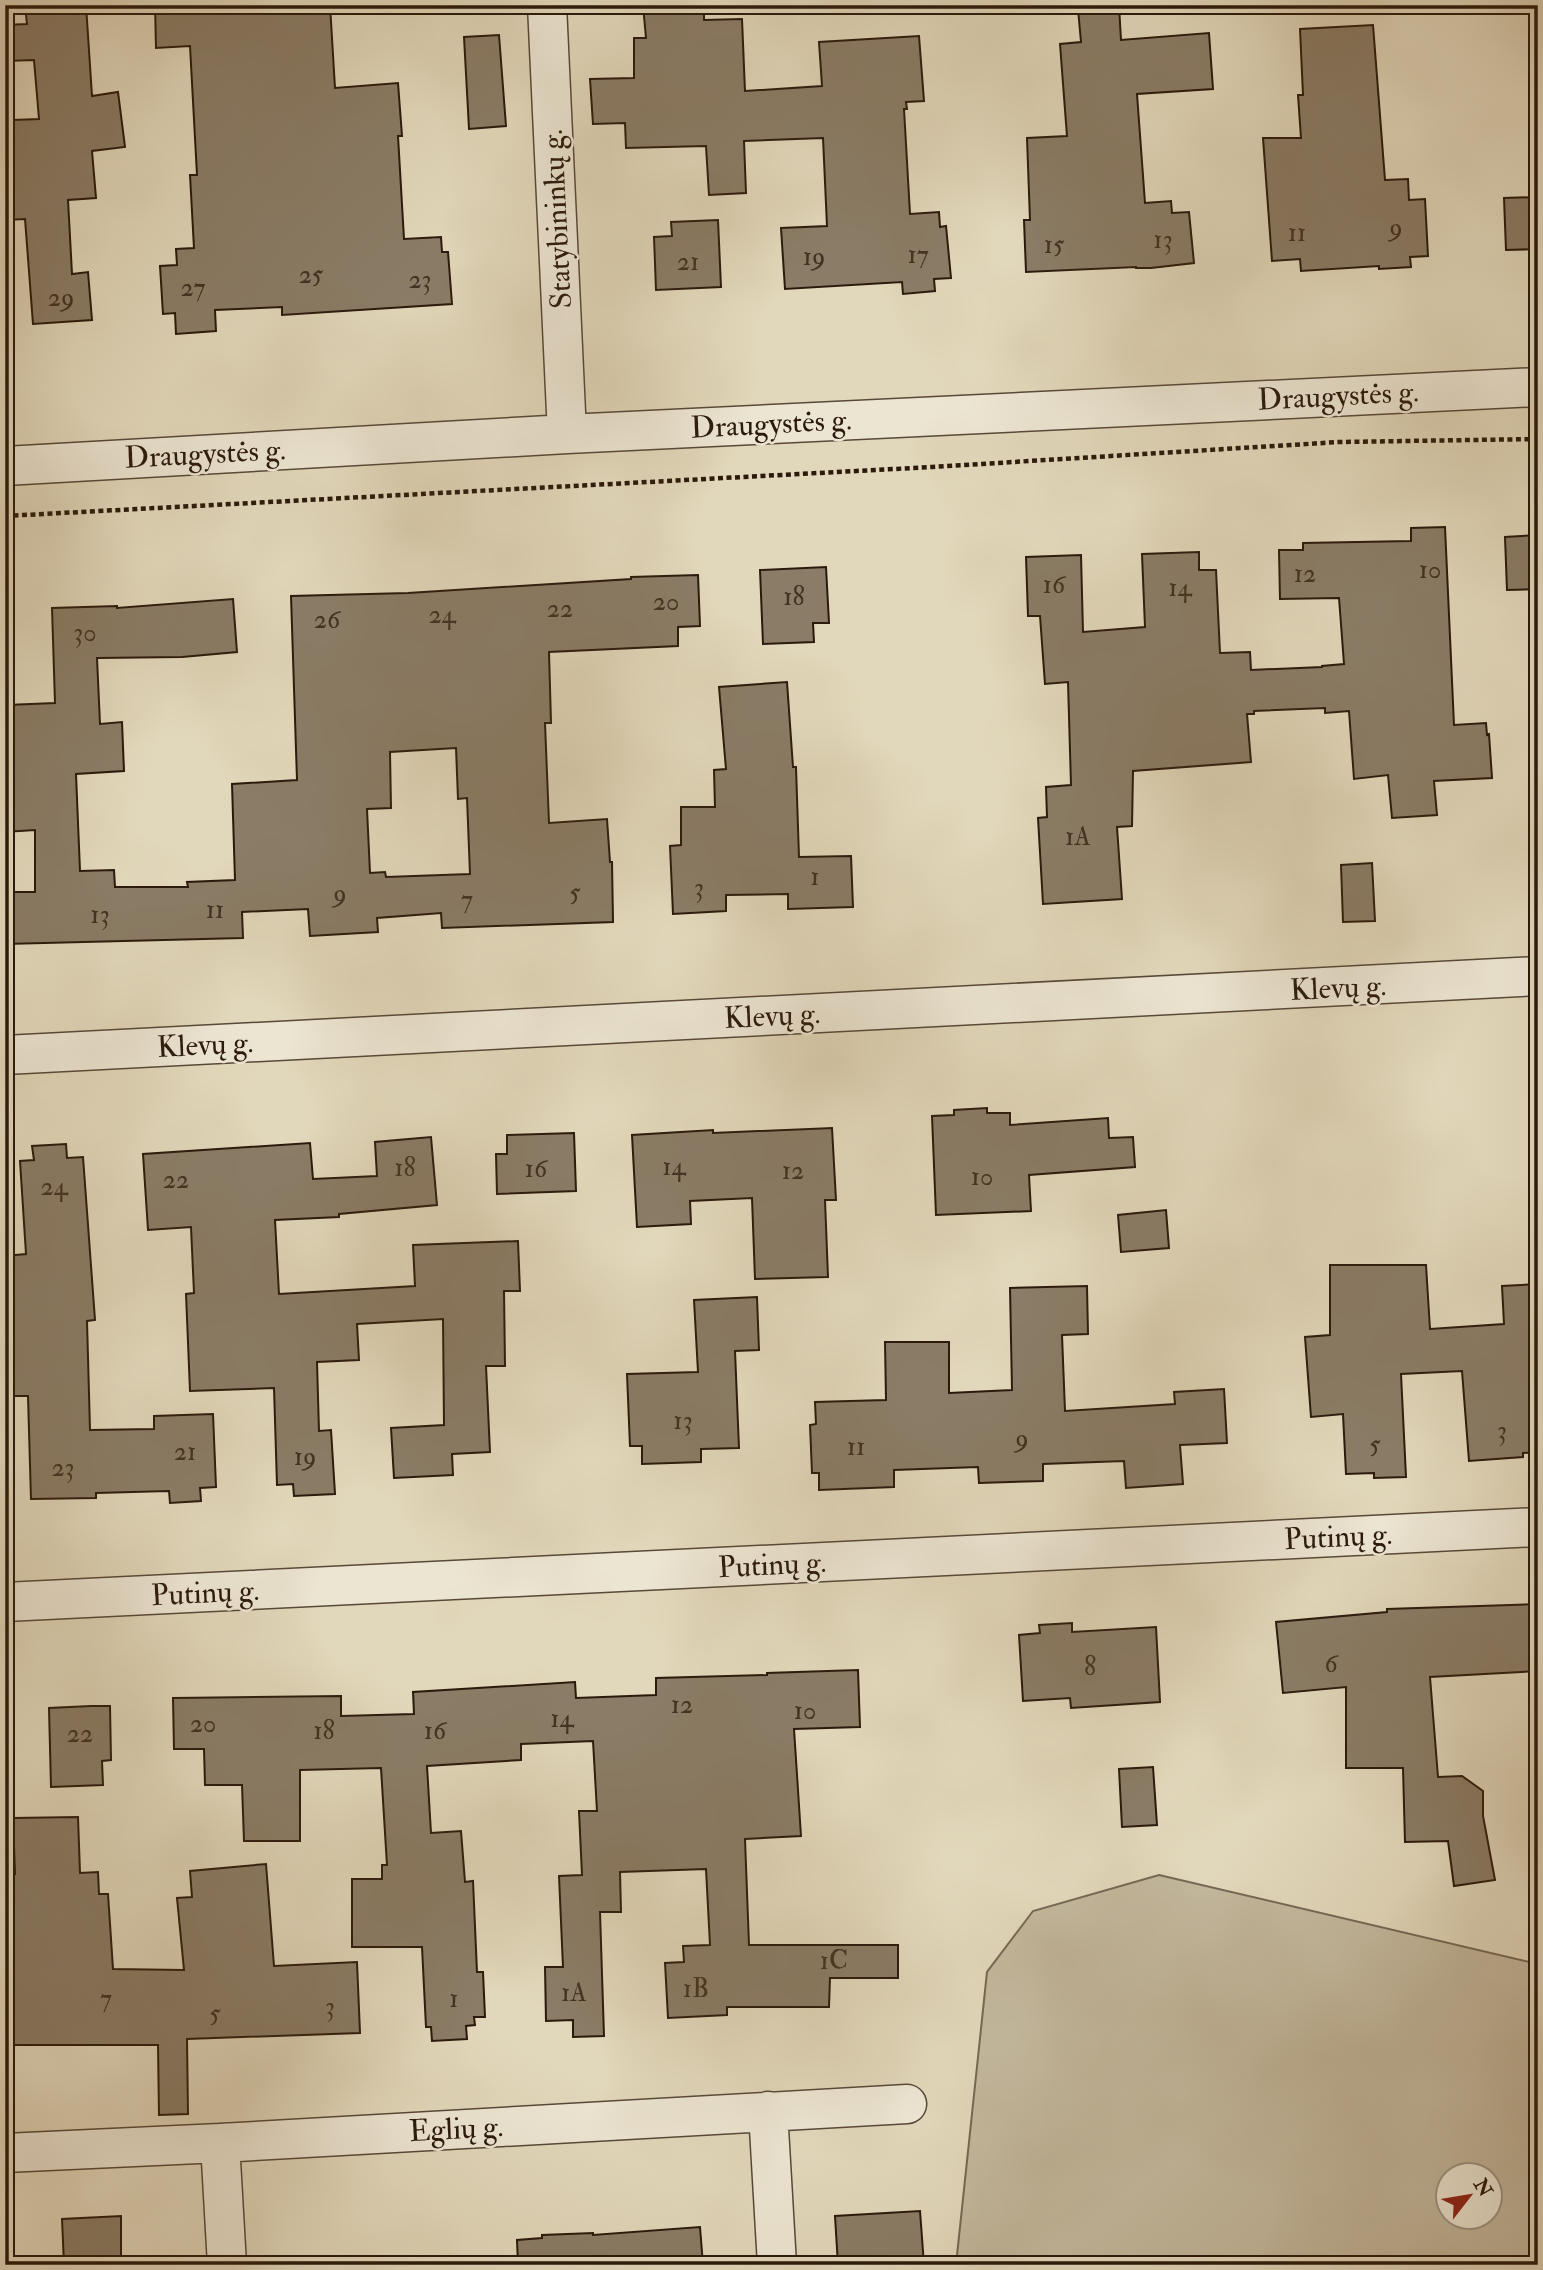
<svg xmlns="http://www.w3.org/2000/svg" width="1543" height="2270" viewBox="0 0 1543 2270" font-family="'IM FELL Double Pica',serif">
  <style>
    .green { fill: #c2b79c; stroke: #766854; stroke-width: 2; fill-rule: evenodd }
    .building { fill: #8a7c66; stroke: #2b1a0c; stroke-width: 2; fill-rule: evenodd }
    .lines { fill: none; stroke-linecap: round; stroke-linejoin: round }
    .minor-casing { stroke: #584938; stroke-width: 41 }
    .path { stroke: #2b1a0c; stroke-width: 4.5; stroke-dasharray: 5 3.5; stroke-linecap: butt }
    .minor { stroke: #ece5d2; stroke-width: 38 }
    .labels { text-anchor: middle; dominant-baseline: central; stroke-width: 5; stroke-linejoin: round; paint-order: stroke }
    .number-label { font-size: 26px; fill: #433222 }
    .street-label { font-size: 30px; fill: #2b1a0c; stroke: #ece5d2 }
  </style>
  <rect width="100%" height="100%" fill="#e1d7ba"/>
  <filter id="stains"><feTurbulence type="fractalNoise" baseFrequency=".00286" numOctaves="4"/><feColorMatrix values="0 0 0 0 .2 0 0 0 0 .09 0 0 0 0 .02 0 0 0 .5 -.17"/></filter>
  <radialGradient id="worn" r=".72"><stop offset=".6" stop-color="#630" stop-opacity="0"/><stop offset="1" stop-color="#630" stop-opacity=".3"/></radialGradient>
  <!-- green -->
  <path class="green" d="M 1159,1875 L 1538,1964 L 1538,2265 L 956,2265 L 987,1972 L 1033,1911 ZM 1448,2176 L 1490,2176 L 1490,2218 L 1448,2218 Z"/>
  <!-- building -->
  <path class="building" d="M 25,5 L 86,5 L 92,96 L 118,92 L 125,147 L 92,151 L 96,198 L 68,200 L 72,274 L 88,272 L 92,320 L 33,324 L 25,219 L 5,220 L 5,158 L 14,157 L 13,120 L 39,119 L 34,60 L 5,61 L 5,25 L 27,24 Z
    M 155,5 L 330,5 L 335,88 L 398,83 L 402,136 L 398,136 L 404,239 L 441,237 L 442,252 L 448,252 L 452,304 L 282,315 L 282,307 L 215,310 L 216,331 L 176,334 L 175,313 L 163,314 L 160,266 L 177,265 L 176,249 L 194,248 L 190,175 L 197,175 L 190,46 L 156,48 Z
    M 643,5 L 704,5 L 704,20 L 742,19 L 745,91 L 822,86 L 819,42 L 919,36 L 924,101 L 906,102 L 907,109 L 904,109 L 910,214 L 939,212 L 940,227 L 946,226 L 951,278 L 934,279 L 935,291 L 903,294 L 902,282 L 785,289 L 781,228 L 827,226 L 823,138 L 744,141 L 746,193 L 709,195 L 706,146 L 626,148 L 625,123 L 593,124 L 590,79 L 634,78 L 634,38 L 646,38 Z
    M 1119,6 L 1121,40 L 1209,33 L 1213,89 L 1137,94 L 1145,203 L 1171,201 L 1172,213 L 1189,212 L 1194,263 L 1151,268 L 1136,268 L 1136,267 L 1026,272 L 1024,220 L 1030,220 L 1027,138 L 1067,136 L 1060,44 L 1081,42 L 1078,9 Z
    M 1373,25 L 1385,180 L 1408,179 L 1409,200 L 1425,199 L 1428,256 L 1410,257 L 1411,267 L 1379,269 L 1379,266 L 1301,271 L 1300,259 L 1272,261 L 1263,138 L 1301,138 L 1298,95 L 1303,95 L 1300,29 Z
    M 499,35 L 506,126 L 469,129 L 464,37 Z
    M 1538,197 L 1538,249 L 1506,250 L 1504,198 Z
    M 718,220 L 721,287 L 656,290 L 654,237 L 672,236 L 671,222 Z
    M 1445,527 L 1454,725 L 1486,723 L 1487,735 L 1489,734 L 1492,778 L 1434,781 L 1437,815 L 1392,818 L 1388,775 L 1354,779 L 1349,711 L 1325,713 L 1325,708 L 1254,711 L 1254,714 L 1247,714 L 1251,762 L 1133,771 L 1132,826 L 1117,827 L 1122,899 L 1043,904 L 1038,818 L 1047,817 L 1046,787 L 1071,785 L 1068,682 L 1045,684 L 1040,616 L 1028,616 L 1026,557 L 1081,555 L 1083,632 L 1145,627 L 1142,554 L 1199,552 L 1199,570 L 1216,570 L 1220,653 L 1250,652 L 1251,670 L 1322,667 L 1322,666 L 1344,664 L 1339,598 L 1280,599 L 1279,550 L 1303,550 L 1303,543 L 1411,541 L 1411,528 Z
    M 1538,535 L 1538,589 L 1507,590 L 1505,537 Z
    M 826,567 L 829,623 L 813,623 L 814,642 L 763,644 L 760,570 Z
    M 698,575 L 700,626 L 678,627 L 678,646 L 549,652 L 551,723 L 545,723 L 549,823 L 607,819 L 610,862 L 612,862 L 613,922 L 442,928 L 441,913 L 377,918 L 378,932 L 310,936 L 308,909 L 242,912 L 243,938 L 5,944 L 5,892 L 35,892 L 35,830 L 5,832 L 5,720 L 8,719 L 7,705 L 55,703 L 52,608 L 117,606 L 117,608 L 233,599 L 237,652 L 182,657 L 97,658 L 100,724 L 122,722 L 124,771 L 76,774 L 80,871 L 114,870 L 115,887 L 188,887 L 187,882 L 235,880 L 232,784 L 297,780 L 291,596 L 408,593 L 631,579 L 631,577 ZM 456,748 L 458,799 L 467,798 L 470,874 L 386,877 L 385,872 L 370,873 L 367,809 L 391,808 L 390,752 Z
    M 787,682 L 793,767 L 796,767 L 799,857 L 851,856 L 853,907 L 788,909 L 788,894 L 726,895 L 726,911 L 673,914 L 670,846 L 681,845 L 681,807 L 715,807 L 714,770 L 726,769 L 719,687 Z
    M 1372,863 L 1375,921 L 1343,922 L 1341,865 Z
    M 987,1108 L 987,1113 L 1010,1113 L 1010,1125 L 1108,1118 L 1109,1138 L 1133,1137 L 1135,1167 L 1029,1175 L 1031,1211 L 936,1215 L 932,1116 L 954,1115 L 954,1110 Z
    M 832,1128 L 836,1200 L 825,1200 L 828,1277 L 755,1279 L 752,1198 L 690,1201 L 691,1224 L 637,1227 L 632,1135 L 713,1130 L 713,1133 Z
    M 574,1133 L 576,1191 L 497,1194 L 496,1154 L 507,1154 L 507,1135 Z
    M 431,1137 L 437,1205 L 339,1214 L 339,1217 L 275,1220 L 279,1294 L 415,1286 L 413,1245 L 518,1241 L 520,1291 L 504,1291 L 505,1366 L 486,1366 L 490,1452 L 452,1454 L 453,1475 L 394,1478 L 391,1428 L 444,1425 L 443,1319 L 357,1324 L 359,1360 L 317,1362 L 319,1431 L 331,1430 L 335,1494 L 294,1496 L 293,1484 L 277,1485 L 274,1388 L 190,1391 L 186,1294 L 194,1293 L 191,1227 L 148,1230 L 143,1154 L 310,1143 L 313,1179 L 377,1176 L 375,1142 Z
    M 66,1144 L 67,1158 L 83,1157 L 95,1320 L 87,1321 L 90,1430 L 154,1429 L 154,1416 L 213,1414 L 216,1487 L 200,1488 L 201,1501 L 170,1503 L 169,1491 L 96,1493 L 96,1498 L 31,1499 L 28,1396 L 5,1396 L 5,1256 L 26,1254 L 20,1161 L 34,1160 L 32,1146 Z
    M 1166,1210 L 1169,1248 L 1121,1252 L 1118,1215 Z
    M 1330,1265 L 1426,1265 L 1430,1329 L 1504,1324 L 1502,1286 L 1538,1284 L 1538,1452 L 1523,1453 L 1523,1457 L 1469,1461 L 1462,1371 L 1401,1374 L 1406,1477 L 1374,1478 L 1374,1473 L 1346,1474 L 1343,1414 L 1311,1417 L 1305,1337 L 1330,1335 Z
    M 1087,1286 L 1088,1334 L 1062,1335 L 1065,1411 L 1175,1404 L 1174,1392 L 1224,1389 L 1227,1443 L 1180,1445 L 1183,1484 L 1126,1488 L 1124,1461 L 1043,1464 L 1043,1481 L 979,1483 L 978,1467 L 894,1470 L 894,1487 L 819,1490 L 819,1473 L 812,1473 L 810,1425 L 816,1424 L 815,1402 L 886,1400 L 885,1342 L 949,1342 L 949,1393 L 1012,1390 L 1010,1288 Z
    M 757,1297 L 759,1350 L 735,1351 L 739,1448 L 701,1449 L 701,1462 L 642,1464 L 642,1446 L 630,1446 L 627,1374 L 698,1372 L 694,1300 Z
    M 1538,1604 L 1538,1671 L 1430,1677 L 1438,1777 L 1462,1776 L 1483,1791 L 1483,1816 L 1495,1880 L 1454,1886 L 1448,1841 L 1405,1842 L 1403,1768 L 1346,1768 L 1346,1687 L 1283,1693 L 1276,1622 L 1387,1612 L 1387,1609 Z
    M 1072,1623 L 1072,1632 L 1156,1627 L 1160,1702 L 1071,1708 L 1070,1698 L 1023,1701 L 1019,1635 L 1040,1633 L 1039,1625 Z
    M 858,1670 L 860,1727 L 794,1729 L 801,1836 L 745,1839 L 749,1945 L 898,1945 L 898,1978 L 830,1978 L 829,2007 L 727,2007 L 727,2015 L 668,2018 L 665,1963 L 684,1962 L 683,1946 L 710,1945 L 706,1869 L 620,1872 L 621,1912 L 600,1912 L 604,2036 L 573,2037 L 573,2020 L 546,2021 L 545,1967 L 563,1967 L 559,1876 L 582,1875 L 579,1811 L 597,1811 L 593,1741 L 521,1744 L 521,1760 L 427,1766 L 431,1833 L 461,1831 L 465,1882 L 473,1881 L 477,1972 L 483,1972 L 485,2017 L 474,2017 L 475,2025 L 466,2026 L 467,2039 L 432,2041 L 431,2027 L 426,2027 L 422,1947 L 352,1947 L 352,1879 L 382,1879 L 382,1865 L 387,1865 L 381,1768 L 300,1770 L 300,1841 L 244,1841 L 242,1785 L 205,1785 L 204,1749 L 174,1749 L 173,1698 L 341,1696 L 341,1716 L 414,1714 L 413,1692 L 575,1682 L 576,1698 L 656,1695 L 656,1678 L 767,1675 L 767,1673 Z
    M 91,1706 L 110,1706 L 111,1760 L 102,1761 L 103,1785 L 51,1787 L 49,1708 Z
    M 1153,1767 L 1157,1825 L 1122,1827 L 1119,1769 Z
    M 78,1817 L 80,1873 L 98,1872 L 99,1894 L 108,1894 L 113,1969 L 184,1970 L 177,1898 L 192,1897 L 190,1871 L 266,1864 L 274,1966 L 357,1962 L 360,2033 L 187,2039 L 188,2114 L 159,2115 L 158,2045 L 5,2045 L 5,1875 L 15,1874 L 13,1818 Z
    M 920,2211 L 924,2265 L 838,2265 L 835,2216 Z
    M 121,2216 L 121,2265 L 64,2265 L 62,2219 Z
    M 700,2227 L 703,2265 L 518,2265 L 517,2240 L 542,2238 L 542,2235 L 593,2233 L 593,2235 Z"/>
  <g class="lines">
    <defs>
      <path id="minor" d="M 547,5 L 567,434
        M 5,466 L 567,434 L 1538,387
        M 5,1055 L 1538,976
        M 5,1602 L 1538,1527
        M 768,2111 L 777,2265
        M 220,2143 L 227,2265
        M 5,2153 L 220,2143 L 907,2104"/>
    </defs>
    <!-- minor casing -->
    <use href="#minor" class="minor-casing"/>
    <!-- path -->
    <path class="path" d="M 5,516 L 932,467 L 1339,442 L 1538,439"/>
    <!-- minor -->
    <use href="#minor" class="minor"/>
  </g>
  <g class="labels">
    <!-- number labels -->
    <g class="number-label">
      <text x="1396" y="228">9</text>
      <text x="1297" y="233">11</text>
      <text x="1163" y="240">13</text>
      <text x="1054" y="245">15</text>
      <text x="918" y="255">17</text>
      <text x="814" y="257">19</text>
      <text x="688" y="262">21</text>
      <text x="311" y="275">25</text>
      <text x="420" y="280">23</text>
      <text x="193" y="288">27</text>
      <text x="61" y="298">29</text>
      <text x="1430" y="570">10</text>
      <text x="1305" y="574">12</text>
      <text x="1054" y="585">16</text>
      <text x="1180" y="588">14</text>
      <text x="794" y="597">18</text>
      <text x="666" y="602">20</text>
      <text x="560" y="609">22</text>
      <text x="442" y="615">24</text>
      <text x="327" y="620">26</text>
      <text x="85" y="633">30</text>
      <text x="1078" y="837">1A</text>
      <text x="815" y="877">1</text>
      <text x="699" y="888">3</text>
      <text x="575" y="893">5</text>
      <text x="340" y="894">9</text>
      <text x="467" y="900">7</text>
      <text x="215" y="910">11</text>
      <text x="100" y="915">13</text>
      <text x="674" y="1167">14</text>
      <text x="405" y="1168">18</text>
      <text x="536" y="1169">16</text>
      <text x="793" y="1171">12</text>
      <text x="982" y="1177">10</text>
      <text x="176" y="1180">22</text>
      <text x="54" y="1187">24</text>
      <text x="683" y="1421">13</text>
      <text x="1502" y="1431">3</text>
      <text x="1022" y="1439">9</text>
      <text x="1375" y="1445">5</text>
      <text x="856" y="1447">11</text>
      <text x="185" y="1452">21</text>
      <text x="305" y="1457">19</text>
      <text x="63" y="1468">23</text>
      <text x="1331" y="1664">6</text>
      <text x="1090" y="1667">8</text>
      <text x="682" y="1705">12</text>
      <text x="805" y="1711">10</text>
      <text x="562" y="1719">14</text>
      <text x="203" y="1724">20</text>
      <text x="324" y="1731">18</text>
      <text x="435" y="1731">16</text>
      <text x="80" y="1734">22</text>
      <text x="834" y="1961">1C</text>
      <text x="696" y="1989">1B</text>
      <text x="574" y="1993">1A</text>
      <text x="106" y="1999">7</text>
      <text x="454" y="1999">1</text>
      <text x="330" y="2007">3</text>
      <text x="215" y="2014">5</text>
    </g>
    <!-- street labels -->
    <g class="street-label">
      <text transform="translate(557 219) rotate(-93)">Statybininkų g.</text>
      <text transform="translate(1338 396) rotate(-3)">Draugystės g.</text>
      <text transform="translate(771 424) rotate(-3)">Draugystės g.</text>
      <text transform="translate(205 454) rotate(-3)">Draugystės g.</text>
      <text transform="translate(1338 988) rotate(-3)">Klevų g.</text>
      <text transform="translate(772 1016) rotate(-3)">Klevų g.</text>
      <text transform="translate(205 1045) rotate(-3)">Klevų g.</text>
      <text transform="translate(1338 1537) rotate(-3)">Putinų g.</text>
      <text transform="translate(772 1565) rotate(-3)">Putinų g.</text>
      <text transform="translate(205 1593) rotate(-3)">Putinų g.</text>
      <text transform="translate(456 2129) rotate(-3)">Eglių g.</text>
    </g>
  </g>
  <!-- margin -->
  <rect width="1543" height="2270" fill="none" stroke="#e1d7ba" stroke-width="28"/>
  <rect x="7" y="7" width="1529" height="2256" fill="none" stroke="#2b1a0c" stroke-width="3.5"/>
  <rect x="14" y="14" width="1515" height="2242" fill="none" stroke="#2b1a0c" stroke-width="2"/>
  <!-- north arrow -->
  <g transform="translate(1469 2196) rotate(59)"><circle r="33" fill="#ece5d2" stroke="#9f9483" stroke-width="2"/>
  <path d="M0-5L12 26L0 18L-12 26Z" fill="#8f2418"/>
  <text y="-10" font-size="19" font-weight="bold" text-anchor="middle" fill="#2b1a0c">N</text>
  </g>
  <rect width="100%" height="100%" filter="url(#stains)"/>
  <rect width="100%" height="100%" fill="url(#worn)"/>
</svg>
